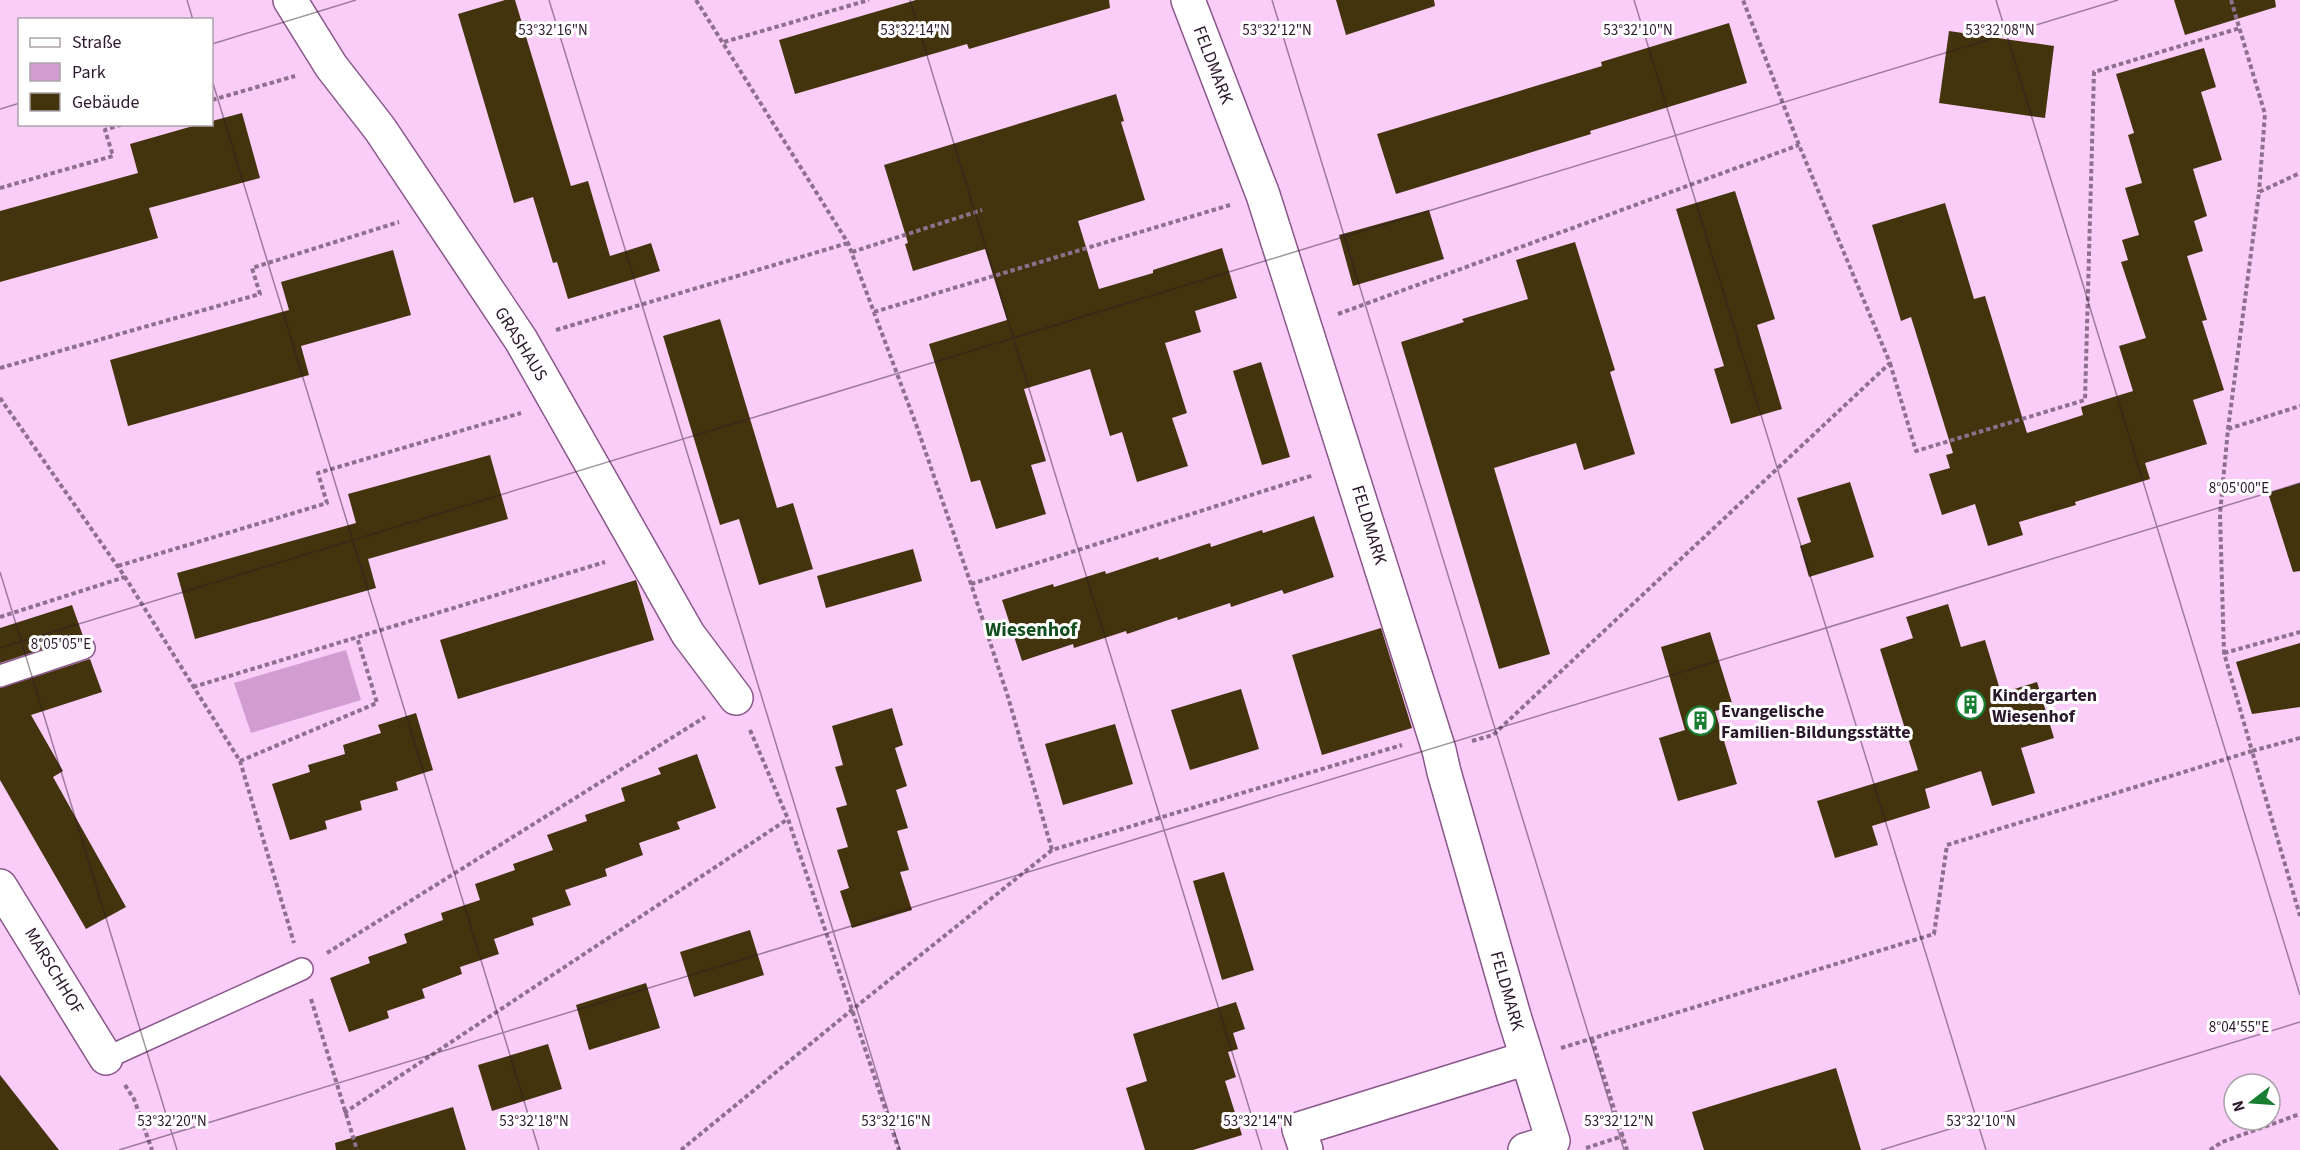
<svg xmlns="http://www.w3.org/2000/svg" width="2300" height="1150" viewBox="0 0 2300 1150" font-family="'Source Sans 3',sans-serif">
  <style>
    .green { fill: #d19cd0 }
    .building { fill: #44340d }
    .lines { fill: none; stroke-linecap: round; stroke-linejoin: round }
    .lane-casing { stroke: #895789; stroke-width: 24 }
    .street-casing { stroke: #895789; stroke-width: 36 }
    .path { stroke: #8f6f8e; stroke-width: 4; stroke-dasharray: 4.5 3; stroke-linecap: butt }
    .lane { stroke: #fff; stroke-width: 21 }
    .street { stroke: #fff; stroke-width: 33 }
    .ticks { fill: none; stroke: #2c182c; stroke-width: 1.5; stroke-opacity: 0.45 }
    .labels { text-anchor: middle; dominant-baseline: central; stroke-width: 6; stroke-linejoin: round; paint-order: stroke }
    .street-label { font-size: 18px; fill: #2c182c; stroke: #fff }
    .poi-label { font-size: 18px; font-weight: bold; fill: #2c182c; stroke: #fff; text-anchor: start }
    .neighbourhood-label { font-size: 20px; font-weight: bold; fill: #135020; stroke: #fff }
    .ticks-label { font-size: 15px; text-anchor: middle; fill: #2c182c; stroke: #fff; stroke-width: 6; stroke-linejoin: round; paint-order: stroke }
  </style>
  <rect width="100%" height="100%" fill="#facdf9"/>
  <!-- green -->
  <path class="green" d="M 346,650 L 361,700 L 251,733 L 234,683 Z"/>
  <!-- building -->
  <path class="building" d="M 505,0 L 515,0 L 571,186 L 588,181 L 610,256 L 651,243 L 660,271 L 568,299 L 557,262 L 553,263 L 533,197 L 514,203 L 458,14 Z
    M 916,0 L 1109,0 L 1110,8 L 969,49 L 967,44 L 795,94 L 779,40 Z
    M 1336,0 L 1434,0 L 1435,6 L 1346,35 Z
    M 2174,0 L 2275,0 L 2276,7 L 2185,35 Z
    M 1729,23 L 1747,83 L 1590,131 L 1591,134 L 1396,194 L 1377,134 L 1602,66 L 1601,62 Z
    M 1949,31 L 2054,46 L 2045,118 L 1939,103 Z
    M 2204,48 L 2216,87 L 2201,92 L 2222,160 L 2193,169 L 2207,216 L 2194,221 L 2203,251 L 2187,256 L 2207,320 L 2202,321 L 2224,390 L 2193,400 L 2207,444 L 2145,463 L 2150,479 L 2075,502 L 2076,505 L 2019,522 L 2023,535 L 1988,546 L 1975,504 L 1942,515 L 1929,474 L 1950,468 L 1946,455 L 1953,453 L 1911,317 L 1901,321 L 1872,225 L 1945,203 L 1974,299 L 1985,296 L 2027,433 L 2083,415 L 2081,407 L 2133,391 L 2119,346 L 2146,338 L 2121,262 L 2128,260 L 2122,240 L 2139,235 L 2125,188 L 2142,183 L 2128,135 L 2134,133 L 2116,74 Z
    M 1116,94 L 1124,121 L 1121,122 L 1145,200 L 1078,221 L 1099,289 L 1153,273 L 1153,270 L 1222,248 L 1237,298 L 1195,311 L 1201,332 L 1165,343 L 1187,413 L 1172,418 L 1188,466 L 1137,482 L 1122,432 L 1110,436 L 1090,369 L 1024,389 L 1046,461 L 1031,465 L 1046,514 L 996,529 L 980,480 L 971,482 L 929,344 L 1007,320 L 985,249 L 913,271 L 905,244 L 908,243 L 884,165 Z
    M 242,113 L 260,178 L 149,208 L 158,238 L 0,282 L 0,211 L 138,173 L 130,144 L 200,124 L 212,124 L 212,121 Z
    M 1735,191 L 1775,319 L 1757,325 L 1782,409 L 1731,424 L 1714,369 L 1724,366 L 1676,209 Z
    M 1429,210 L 1444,259 L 1353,286 L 1339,235 Z
    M 1575,242 L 1615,370 L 1610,372 L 1635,454 L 1584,470 L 1576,443 L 1494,468 L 1550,654 L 1499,669 L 1401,342 L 1464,322 L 1462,319 L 1528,299 L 1516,260 Z
    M 393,250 L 411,315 L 301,346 L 309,375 L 128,426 L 110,360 L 289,310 L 281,282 Z
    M 720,319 L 777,508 L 793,503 L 813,569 L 759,585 L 739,519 L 720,525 L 663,336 Z
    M 1261,362 L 1290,457 L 1262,465 L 1233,371 Z
    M 490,455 L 508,519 L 368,559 L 376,588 L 195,639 L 177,573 L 356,523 L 348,494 Z
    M 1850,482 L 1874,557 L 1809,577 L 1800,546 L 1811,542 L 1797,498 Z
    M 2300,483 L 2300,571 L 2293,572 L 2268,493 Z
    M 1314,516 L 1334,577 L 1284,594 L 1282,590 L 1231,607 L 1230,603 L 1178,620 L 1177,617 L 1127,634 L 1126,631 L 1074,648 L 1073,644 L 1022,661 L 1002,600 L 1053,584 L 1054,587 L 1105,571 L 1106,574 L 1158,557 L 1159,560 L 1210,543 L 1211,547 L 1262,530 L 1263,533 Z
    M 913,549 L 922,581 L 826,608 L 817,576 Z
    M 636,580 L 654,640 L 458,699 L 440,640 Z
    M 1948,604 L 1961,647 L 1985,640 L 2001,693 L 2037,682 L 2054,738 L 2021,748 L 2035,793 L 1992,806 L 1981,771 L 1925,789 L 1930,808 L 1872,826 L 1878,845 L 1835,858 L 1817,801 L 1918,770 L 1880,649 L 1913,638 L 1906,617 Z
    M 72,605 L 83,636 L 0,663 L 0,628 Z
    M 1381,628 L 1412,728 L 1322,755 L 1292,655 Z
    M 1710,632 L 1733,706 L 1715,711 L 1737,784 L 1678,801 L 1659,738 L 1685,730 L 1661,647 Z
    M 2300,643 L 2300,707 L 2252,714 L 2236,662 Z
    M 90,659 L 102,692 L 31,715 L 63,771 L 53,777 L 126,907 L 86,929 L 0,780 L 0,688 Z
    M 1241,689 L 1259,749 L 1190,770 L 1171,710 Z
    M 892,708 L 903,745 L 895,748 L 907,786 L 896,790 L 908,828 L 897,831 L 909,870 L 900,872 L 912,910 L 852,928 L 840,891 L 849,888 L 837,850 L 848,847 L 836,808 L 847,805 L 835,767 L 843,765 L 832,726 Z
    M 416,713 L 433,770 L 396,782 L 398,790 L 360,801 L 362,810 L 325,821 L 327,829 L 290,840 L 272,784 L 310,772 L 308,765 L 345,754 L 343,745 L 381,733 L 378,725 Z
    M 1115,724 L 1133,784 L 1063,805 L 1045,744 Z
    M 697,754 L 716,808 L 677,822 L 680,829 L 639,843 L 643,855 L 605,869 L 607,876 L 565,890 L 571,905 L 532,918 L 534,925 L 494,939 L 499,954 L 460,967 L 462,974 L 422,989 L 425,998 L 387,1011 L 389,1018 L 349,1032 L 330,978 L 370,963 L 368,957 L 407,943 L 404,934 L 443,920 L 441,913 L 480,900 L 475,884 L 515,870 L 513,864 L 553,850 L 547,835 L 587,821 L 585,815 L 625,801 L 621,788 L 661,774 L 658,768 Z
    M 1224,872 L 1254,970 L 1222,980 L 1193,881 Z
    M 750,930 L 764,975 L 694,997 L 680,952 Z
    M 646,983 L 660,1028 L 589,1050 L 576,1005 Z
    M 1236,1002 L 1245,1029 L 1233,1033 L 1238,1049 L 1228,1052 L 1236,1077 L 1225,1081 L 1242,1135 L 1193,1150 L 1145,1150 L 1126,1088 L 1147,1081 L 1133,1034 Z
    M 548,1044 L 562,1089 L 492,1111 L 478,1065 Z
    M 1836,1068 L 1861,1150 L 1704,1150 L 1692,1112 Z
    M 0,1075 L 26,1108 L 59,1150 L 0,1150 Z
    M 453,1107 L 466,1150 L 336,1150 L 335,1143 Z"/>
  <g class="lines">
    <defs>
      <path id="lane" d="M 0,676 L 84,648
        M 106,1058 L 302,969"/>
      <path id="street" d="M 290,0 L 331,66 L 380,129 L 521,340 L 688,634 L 736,698
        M 1188,0 L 1263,195 L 1439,750 L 1444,772 L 1514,1016 L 1553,1141 L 1525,1150
        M 0,886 L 106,1058
        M 1306,1150 L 1299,1129 L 1527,1058"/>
    </defs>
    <!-- lane casing -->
    <use href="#lane" class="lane-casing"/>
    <!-- street casing -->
    <use href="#street" class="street-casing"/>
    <!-- path -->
    <path class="path" d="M 696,0 L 848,243 L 917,427 L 971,584 L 1008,697 L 1052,850
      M 2231,0 L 2265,114 L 2259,192
      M 724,42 L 869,0
      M 212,100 L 295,76
      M 0,188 L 113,156 L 105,130 L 123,124
      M 852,252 L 982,210
      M 874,312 L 1230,205
      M 1338,314 L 1799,145
      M 556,330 L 848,243
      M 1890,363 L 1916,451 L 2085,400 L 2094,72 L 2240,28
      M 0,368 L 260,294 L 252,268 L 399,222
      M 0,398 L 125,577 L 240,761 L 294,943
      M 2228,429 L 2300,406
      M 118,566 L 327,503 L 318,473 L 521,413
      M 971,584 L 1314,475
      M 0,617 L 125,577
      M 2224,653 L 2300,632
      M 193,687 L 605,562
      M 750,730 L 788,819 L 899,1150
      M 2300,738 L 2252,751 L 2300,916
      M 1472,741 L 1493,735 L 1890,363 L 1799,145 L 1743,0
      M 240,761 L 377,703 L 357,637
      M 327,953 L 705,717
      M 311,999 L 357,1150
      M 1592,1039 L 1627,1150
      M 1561,1048 L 1934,934 L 1947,845 L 2252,751 L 2224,653 L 2220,514 L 2228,429 L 2259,192 L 2300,173
      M 125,1085 L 134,1099 L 152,1150
      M 344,1113 L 788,819
      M 1586,1148 L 1623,1136
      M 681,1150 L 853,1009 L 1052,850 L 1402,745
      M 2210,1150 L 2222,1142 L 2300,1114"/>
    <!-- lane -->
    <use href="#lane" class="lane"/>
    <!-- street -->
    <use href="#street" class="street"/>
  </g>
  <!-- ticks -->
  <path class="ticks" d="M 187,0 L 193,20M 549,0 L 900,1150M 910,0 L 1262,1150M 1272,0 L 1624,1150M 1634,0 L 1986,1150M 1996,0 L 2300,995M 212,44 L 356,0M 212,80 L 539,1150M 0,109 L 20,103M 0,572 L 177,1150M 0,648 L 2118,0M 119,1150 L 2300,483M 1881,1150 L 2300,1022"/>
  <!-- icons -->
  <defs>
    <symbol id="building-ring" viewBox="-11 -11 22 22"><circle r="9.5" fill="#fff" stroke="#187e31" stroke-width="1.5"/><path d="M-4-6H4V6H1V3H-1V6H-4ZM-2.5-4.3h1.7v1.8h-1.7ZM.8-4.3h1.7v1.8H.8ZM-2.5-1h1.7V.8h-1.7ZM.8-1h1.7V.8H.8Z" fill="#187e31"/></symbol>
  </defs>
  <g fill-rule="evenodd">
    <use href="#building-ring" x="1954" y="688" width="33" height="33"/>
    <use href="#building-ring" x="1684" y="704" width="33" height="33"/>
  </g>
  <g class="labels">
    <!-- street labels -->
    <g class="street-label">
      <text transform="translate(1213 65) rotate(69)">FELDMARK</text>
      <text transform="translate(521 344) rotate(58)">GRASHAUS</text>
      <text transform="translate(1369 525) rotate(73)">FELDMARK</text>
      <text transform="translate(54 971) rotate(59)">MARSCHHOF</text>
      <text transform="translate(1507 991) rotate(74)">FELDMARK</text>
    </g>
    <!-- poi labels -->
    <g class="poi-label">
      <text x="1992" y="695">Kindergarten<tspan x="1992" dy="21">Wiesenhof</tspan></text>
      <text x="1721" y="711">Evangelische<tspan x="1721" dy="21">Familien-Bildungsstätte</tspan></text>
    </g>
    <!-- neighbourhood labels -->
    <g class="neighbourhood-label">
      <text x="1031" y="630">Wiesenhof</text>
    </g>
  </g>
  <g class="ticks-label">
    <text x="553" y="35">53°32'16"N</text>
    <text x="915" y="35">53°32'14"N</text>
    <text x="1277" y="35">53°32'12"N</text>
    <text x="1638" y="35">53°32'10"N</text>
    <text x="2000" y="35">53°32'08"N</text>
    <text x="2239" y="493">8°05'00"E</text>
    <text x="61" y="649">8°05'05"E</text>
    <text x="2239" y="1032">8°04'55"E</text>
    <text x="172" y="1126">53°32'20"N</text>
    <text x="534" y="1126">53°32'18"N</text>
    <text x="896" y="1126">53°32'16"N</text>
    <text x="1258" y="1126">53°32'14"N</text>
    <text x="1619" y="1126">53°32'12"N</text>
    <text x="1981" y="1126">53°32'10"N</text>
  </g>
  <!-- legend -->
  <rect x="18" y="18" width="195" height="108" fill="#ffffff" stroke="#aba3ab" stroke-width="1.5"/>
  <rect x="30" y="38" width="30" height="9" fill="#ffffff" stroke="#aba3ab" stroke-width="1.5"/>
  <text x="72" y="48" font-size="18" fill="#2c182c">Straße</text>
  <rect x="30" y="63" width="30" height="18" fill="#d19cd0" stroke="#aba3ab" stroke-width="1.5"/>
  <text x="72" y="78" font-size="18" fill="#2c182c">Park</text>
  <rect x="30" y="93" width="30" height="18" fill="#44340d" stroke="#aba3ab" stroke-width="1.5"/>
  <text x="72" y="108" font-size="18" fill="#2c182c">Gebäude</text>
  <!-- north arrow -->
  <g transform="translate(2252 1102) rotate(253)"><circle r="28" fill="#ffffff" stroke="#aba3ab" stroke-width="1.5"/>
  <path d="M0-4.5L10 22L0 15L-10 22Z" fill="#187e31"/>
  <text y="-9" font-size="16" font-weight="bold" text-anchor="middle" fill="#2c182c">N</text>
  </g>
</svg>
